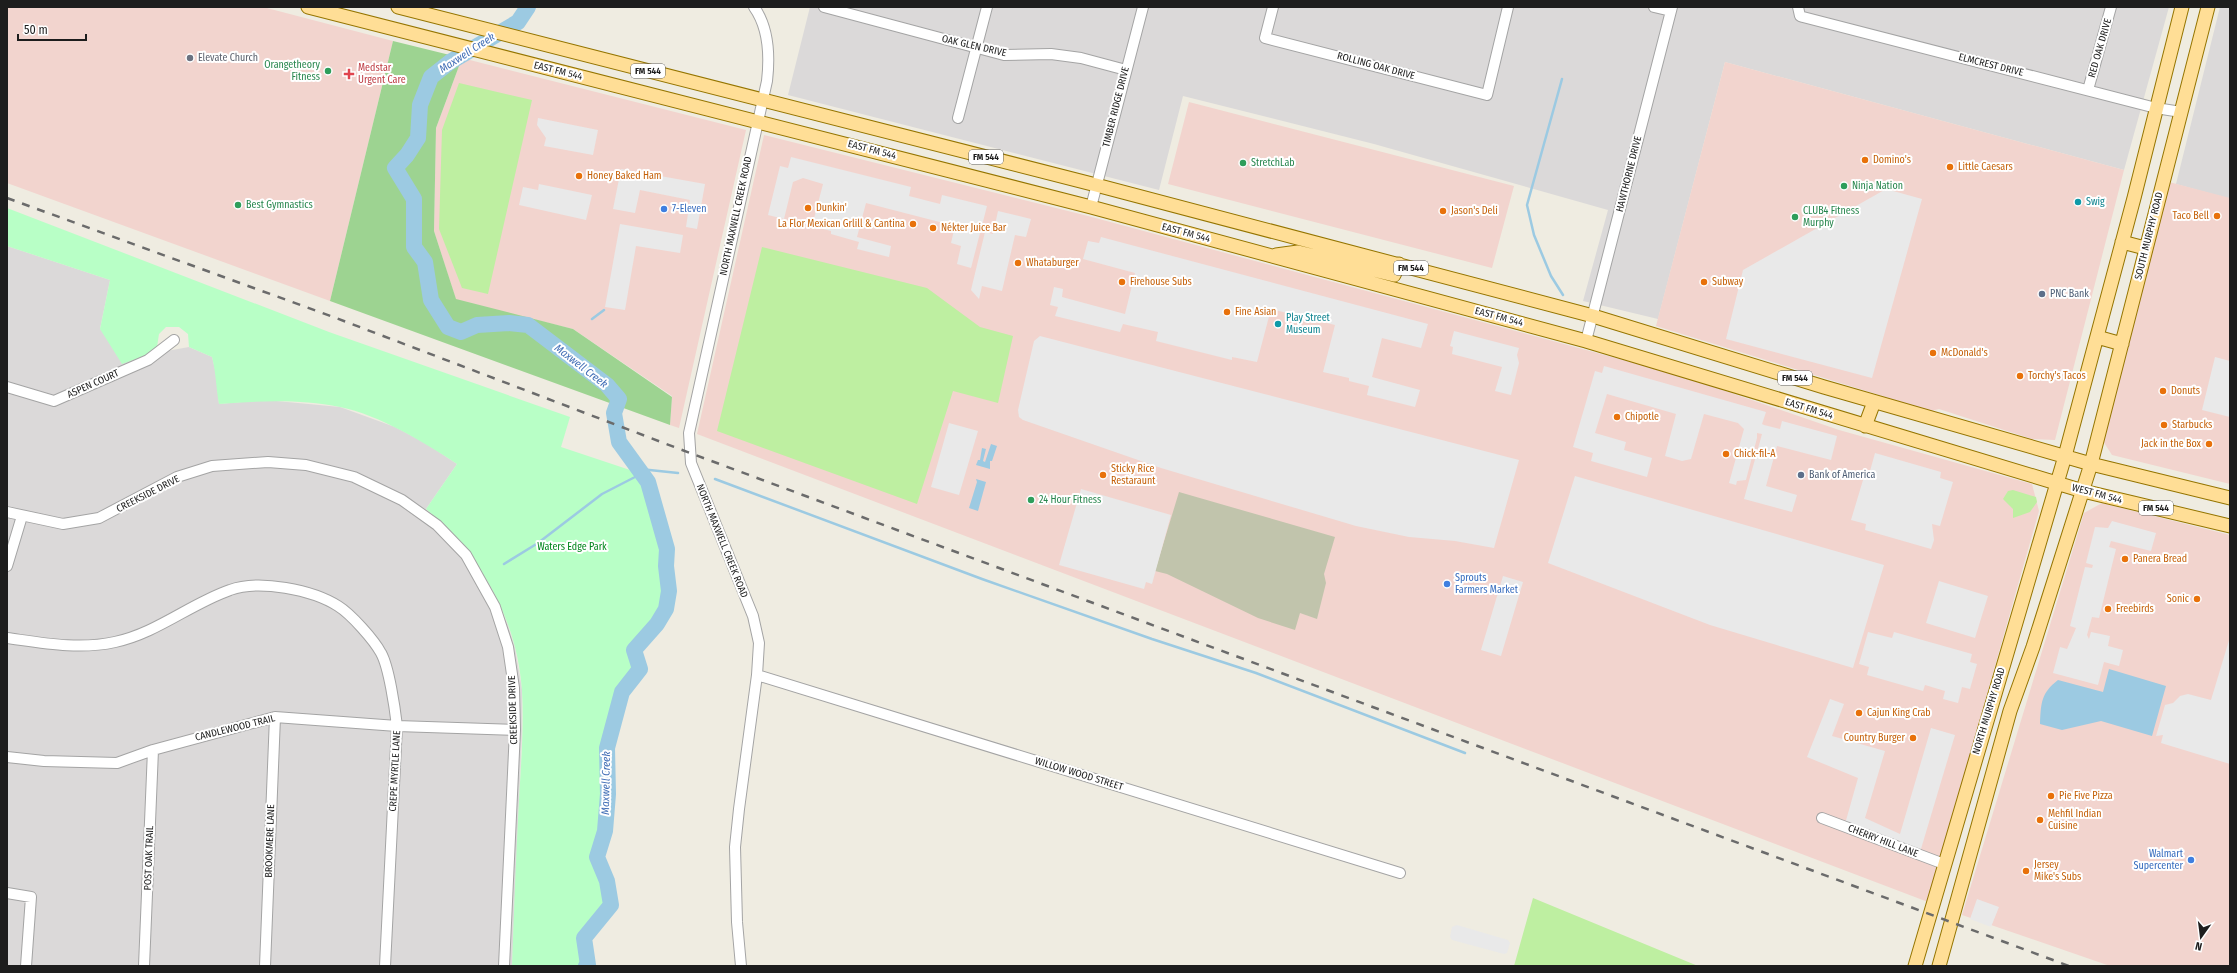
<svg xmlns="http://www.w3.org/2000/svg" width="2237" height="973" viewBox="0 0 2237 973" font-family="'Fira Sans Condensed',sans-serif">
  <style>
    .residential { fill: #dbd9d9 }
    .commercial { fill: #f2d4ce }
    .construction { fill: #c1c4ac }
    .grass { fill: #beefa1 }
    .forest { fill: #9dd391 }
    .park { fill: #b8ffc6 }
    .parking { fill: #e9e9e9 }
    .water { fill: #9ccae2 }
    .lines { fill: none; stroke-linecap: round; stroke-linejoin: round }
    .stream { stroke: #9ccae2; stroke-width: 2.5 }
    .river { stroke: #9ccae2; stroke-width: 16 }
    .minor-casing { stroke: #a4a4a4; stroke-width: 12 }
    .major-casing { stroke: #957500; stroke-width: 15 }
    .minor { stroke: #fff; stroke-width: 10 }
    .major { stroke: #ffde96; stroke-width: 13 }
    .rail { stroke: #6b6b6b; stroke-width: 2.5; stroke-dasharray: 8 8; stroke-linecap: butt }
    .worship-dot { fill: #6b7280; stroke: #fff; stroke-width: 1.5 }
    .leisure-dot { fill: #2e9e5b; stroke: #fff; stroke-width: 1.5 }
    .health-dot { fill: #e0444e; stroke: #fff; stroke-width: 1.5 }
    .food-dot { fill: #e8710a; stroke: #fff; stroke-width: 1.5 }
    .culture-dot { fill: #0f9aa8; stroke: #fff; stroke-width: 1.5 }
    .shop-dot { fill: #3f7fe0; stroke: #fff; stroke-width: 1.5 }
    .service-dot { fill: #5c6f8a; stroke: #fff; stroke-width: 1.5 }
    .labels { text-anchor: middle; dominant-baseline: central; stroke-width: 4; stroke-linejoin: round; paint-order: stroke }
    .shield { fill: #fff; stroke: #616161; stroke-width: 1 }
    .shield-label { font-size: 9px; font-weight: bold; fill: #1d1d1d }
    .street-label { font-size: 10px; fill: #1d1d1d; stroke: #fff }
    .worship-label { font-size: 10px; fill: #5b616d; stroke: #fff; text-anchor: start }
    .leisure-label { font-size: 10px; fill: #27864d; stroke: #fff; text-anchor: start }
    .health-label { font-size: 10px; fill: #be3a42; stroke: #fff; text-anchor: start }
    .food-label { font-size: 10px; fill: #c56008; stroke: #fff; text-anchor: start }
    .culture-label { font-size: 10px; fill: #0d838f; stroke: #fff; text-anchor: start }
    .shop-label { font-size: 10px; fill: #366cbe; stroke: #fff; text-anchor: start }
    .service-label { font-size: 10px; fill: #4e5e75; stroke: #fff; text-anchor: start }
    .park-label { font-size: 10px; fill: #00851b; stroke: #fff }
    .water-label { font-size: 11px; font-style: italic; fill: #406db5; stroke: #fff }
  </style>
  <rect width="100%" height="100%" fill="#efece1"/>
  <!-- residential -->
  <path class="residential" d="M 810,7 L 2169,7 L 2124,170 L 1725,62 L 1658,319 L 1583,301 L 1608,210 L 1374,144 L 1183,96 L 1159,190 L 788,95 Z
    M 2220,7 L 2230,7 L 2230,199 L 2176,184 Z
    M 7,246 L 110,280 L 100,329 L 150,354 L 189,347 L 212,357 L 216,373 L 219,404 L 266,400 L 340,407 L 395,427 L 427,444 L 457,464 L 426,509 L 457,538 L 487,578 L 508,625 L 515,648 L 522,689 L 522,731 L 512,966 L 7,966 Z"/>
  <!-- commercial -->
  <path class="commercial" d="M 7,7 L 263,7 L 393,41 L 330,301 L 7,183 Z
    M 462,58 L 746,130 L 679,428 L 670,425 L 672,396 L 573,329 L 456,300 L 434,231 L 436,128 Z
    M 1725,62 L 2124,170 L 2055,440 L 2032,439 L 1939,409 L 1931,411 L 1656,326 Z
    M 1189,102 L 1514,186 L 1492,268 L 1168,184 Z
    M 764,135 L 1088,216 L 1679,375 L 1839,430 L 2032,484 L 2039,511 L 1928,902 L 697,434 Z
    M 2169,182 L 2230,198 L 2230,484 L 2112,455 L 2103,441 Z
    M 2102,503 L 2230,535 L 2230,966 L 2110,966 L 1962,915 L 2084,513 Z"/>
  <!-- construction -->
  <path class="construction" d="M 1179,492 L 1335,537 L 1324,574 L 1326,583 L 1317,619 L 1300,613 L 1295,630 L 1258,618 L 1167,574 L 1155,571 Z"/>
  <!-- grass -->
  <path class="grass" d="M 459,83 L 532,100 L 488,294 L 462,288 L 439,229 L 442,130 Z
    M 762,247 L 927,288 L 980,327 L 1013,336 L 998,403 L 953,391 L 917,504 L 717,431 Z
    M 2013,490 L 2036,497 L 2037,502 L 2030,512 L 2013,518 L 2013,509 L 2003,499 L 2008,491 Z
    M 1533,898 L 1698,966 L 1514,966 Z"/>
  <!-- forest -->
  <path class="forest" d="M 393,41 L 462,58 L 436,128 L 434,231 L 456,299 L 573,329 L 672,397 L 670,425 L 330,301 Z"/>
  <!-- park -->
  <path class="park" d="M 7,208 L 329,332 L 570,417 L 561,447 L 642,474 L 648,482 L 667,549 L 666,566 L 669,591 L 666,609 L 657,624 L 634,650 L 640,669 L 622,692 L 607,748 L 608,794 L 605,831 L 597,857 L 607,881 L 611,905 L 584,938 L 588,965 L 586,966 L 512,966 C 514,911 516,855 519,800 C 521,764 524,727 522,691 C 517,618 480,555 426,509 L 457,464 C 424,442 379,415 340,407 C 299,399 260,401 219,404 C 216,388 216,372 212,357 L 189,347 L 188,334 L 179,327 L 166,327 L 159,334 L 157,347 L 150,354 L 122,364 L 100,329 L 110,280 L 7,246 Z"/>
  <!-- parking -->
  <path class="parking" d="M 538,118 L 598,130 L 593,155 L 544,146 L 546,138 L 537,125 Z
    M 791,157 L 911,187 L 909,196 L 940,204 L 942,195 L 987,206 L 971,268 L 957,264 L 961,246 L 951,243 L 955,226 L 866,203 L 857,237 L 891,246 L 889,257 L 857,249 L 859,242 L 831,234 L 831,231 L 812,226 L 823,184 L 803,178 L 793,182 L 784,219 L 768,215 L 780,166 L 788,168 Z
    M 621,169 L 705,184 L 697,229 L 686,227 L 690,200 L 640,190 L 635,213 L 613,209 Z
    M 539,184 L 592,195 L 586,220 L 519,205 L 523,187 L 538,190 Z
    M 1886,189 L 1922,199 L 1872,378 L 1726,339 L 1743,270 Z
    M 998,211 L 1031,219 L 1026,237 L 1015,235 L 1002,291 L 982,286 L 979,299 L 971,290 L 985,232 L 993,234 Z
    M 620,224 L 683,235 L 680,253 L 636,246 L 625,310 L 605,307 Z
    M 1101,237 L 1428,324 L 1421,348 L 1382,338 L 1372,377 L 1420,390 L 1415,407 L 1367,395 L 1369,386 L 1349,381 L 1349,378 L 1323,372 L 1335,325 L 1271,309 L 1257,362 L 1232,357 L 1232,360 L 1156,341 L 1158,332 L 1123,324 L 1120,332 L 1055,316 L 1058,307 L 1050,305 L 1054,287 L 1063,289 L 1062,297 L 1125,314 L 1135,273 L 1083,259 L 1088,241 L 1099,243 Z
    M 1454,331 L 1519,348 L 1517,355 L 1519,363 L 1511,395 L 1495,391 L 1502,367 L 1452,354 L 1453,347 L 1450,346 Z
    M 1040,336 L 1519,460 L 1494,548 L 1455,541 L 1409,537 L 1356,526 L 1161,468 L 1023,420 L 1019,417 L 1018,410 L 1034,341 Z
    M 2215,357 L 2230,361 L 2230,417 L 2202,410 Z
    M 1604,366 L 1766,412 L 1762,424 L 1764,425 L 1780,429 L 1782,421 L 1837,436 L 1831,460 L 1777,446 L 1766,486 L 1797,495 L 1792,512 L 1744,499 L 1762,434 L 1757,433 L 1757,438 L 1746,480 L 1737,481 L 1736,485 L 1729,483 L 1744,429 L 1738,423 L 1704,414 L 1691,459 L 1682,461 L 1665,456 L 1676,414 L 1607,394 L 1595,433 L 1626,442 L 1624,450 L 1652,458 L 1647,477 L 1591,461 L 1593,453 L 1573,447 L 1595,371 L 1602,373 Z
    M 949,423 L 978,431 L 959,495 L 931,487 Z
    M 1875,453 L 1941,472 L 1940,478 L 1953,482 L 1940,526 L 1932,524 L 1934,540 L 1931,549 L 1865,530 L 1866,524 L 1851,520 L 1866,470 L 1870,471 Z
    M 1575,476 L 1884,565 L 1853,668 L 1710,625 L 1548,563 Z
    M 1081,489 L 1171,515 L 1152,584 L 1146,582 L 1144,589 L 1059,565 Z
    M 2112,521 L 2156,533 L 2151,551 L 2111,541 L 2109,547 L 2116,549 L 2099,618 L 2092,617 L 2087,635 L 2089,639 L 2091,632 L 2110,636 L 2108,646 L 2123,650 L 2119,666 L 2104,662 L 2098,685 L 2053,673 L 2060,647 L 2067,649 L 2076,628 L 2070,626 L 2085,567 L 2092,568 L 2093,565 L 2086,563 L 2095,527 L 2108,528 Z
    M 1503,576 L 1523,582 L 1501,656 L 1481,650 Z
    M 1939,581 L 1988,596 L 1975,638 L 1926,623 Z
    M 1868,632 L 1892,638 L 1894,632 L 1972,654 L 1970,662 L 1977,664 L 1970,689 L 1962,687 L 1958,703 L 1943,699 L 1945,691 L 1925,685 L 1923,691 L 1867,675 L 1869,667 L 1859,664 Z
    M 2230,637 L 2230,764 L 2161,743 L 2163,735 L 2156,736 L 2165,705 L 2173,703 L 2180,696 L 2188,694 L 2211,700 Z
    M 1830,699 L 1844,704 L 1832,736 L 1885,751 L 1865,818 L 1900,834 L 1931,728 L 1955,735 L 1918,859 L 1843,831 L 1858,778 L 1807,757 Z
    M 1977,899 L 1999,907 L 1991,927 L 1970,919 Z
    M 1457,925 L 1508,940 L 1510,943 L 1507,953 L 1504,954 L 1452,940 L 1450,937 L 1452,927 Z"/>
  <!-- water -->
  <path class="water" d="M 991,444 L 997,446 L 992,461 L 990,461 L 990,469 L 976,465 L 978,460 L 980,460 L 982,448 L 986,449 L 983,461 L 985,462 Z
    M 976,479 L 986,482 L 978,511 L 969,508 L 977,482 Z
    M 2109,669 L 2166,686 L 2152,736 L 2101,721 L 2062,730 L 2040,724 C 2041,703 2041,693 2058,680 L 2103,692 Z"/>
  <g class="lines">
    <!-- stream -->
    <path class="stream" d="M 1562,79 L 1527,205 L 1534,235 L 1551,276 L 1563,295
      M 592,319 L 604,310
      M 715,479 L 982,579 L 1152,639 L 1256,673 L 1465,753
      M 504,564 L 538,543 L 602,494 L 635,477 L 640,469 L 678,473"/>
    <!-- river -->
    <path class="river" d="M 528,7 L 518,22 L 450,62 L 431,77 L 420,105 L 418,138 L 407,155 L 395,168 L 414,199 L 414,247 L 425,262 L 431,300 L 448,327 L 461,332 L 477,325 L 509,323 L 528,325 L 607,385 L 619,399 L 614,413 L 619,442 L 648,482 L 667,549 L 666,566 L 669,591 L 666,609 L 657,624 L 634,650 L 640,669 L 622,692 L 607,748 L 608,794 L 605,831 L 597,857 L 607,881 L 611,905 L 584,938 L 588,965 L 586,966"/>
    <defs>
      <path id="minor" d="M 824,7 L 1004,55 L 1051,54 L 1081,58 L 1126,70
        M 1273,7 L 1265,38 L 1487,95 L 1508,7
        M 1654,7 L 1671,11
        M 1798,7 L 1800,16 L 1803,17 L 2156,108 L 2181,112
        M 2088,90 L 2111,7
        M 958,118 L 987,7
        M 1091,207 L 1143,7
        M 1586,341 L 1672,7
        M 7,387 L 54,401 L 148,360 L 174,340
        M 7,512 L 63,524 L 99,518 L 177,477 L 212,466 L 268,462 L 306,465 L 354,477 L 402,500 L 437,525 L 466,555 L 495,607 L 508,647 L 514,688 L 515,730 L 504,966
        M 7,566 L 22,516
        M 7,638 C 43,643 79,650 115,642 C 157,633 190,604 230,590 C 259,579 313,590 338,606 C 351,614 374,640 381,653 C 389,667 395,709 397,726 L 385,966
        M 757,675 L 1400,873
        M 7,757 L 44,761 L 117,763 L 153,750 L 275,717 L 397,726 L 515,730
        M 1822,818 L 1944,864
        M 7,893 L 31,897 L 26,966
        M 144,966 L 153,750
        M 265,966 L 275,717
        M 741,966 L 737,922 L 735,847 L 739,809 L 757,675 L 759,643 L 753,616 L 691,463 L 689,433 L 767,81 C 770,55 769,28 754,7"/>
      <path id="major" d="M 308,7 L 1091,207 L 1586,341 L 2083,491 L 2230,526
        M 398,7 L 1096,185 L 1593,316 L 1824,387 L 2091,464 L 2230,498
        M 2122,242 L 2145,248
        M 1276,255 L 1298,252 L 1394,275 L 1399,264
        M 2097,337 L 2122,344
        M 1865,426 L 1874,402
        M 1915,966 L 2065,456 L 2134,198 L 2182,7
        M 1939,966 L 2010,711 L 2033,647 L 2091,464 L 2208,7"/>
    </defs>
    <!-- minor casing -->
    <use href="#minor" class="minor-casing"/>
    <!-- major casing -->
    <use href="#major" class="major-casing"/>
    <!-- minor -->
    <use href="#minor" class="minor"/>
    <!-- major -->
    <use href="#major" class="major"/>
    <!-- rail -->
    <path class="rail" d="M 7,198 L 336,318 L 690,453 L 2069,966"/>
  </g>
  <!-- markers -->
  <circle class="worship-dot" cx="190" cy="58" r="4"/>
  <g class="leisure-dot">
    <circle cx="328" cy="71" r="4"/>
    <circle cx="1243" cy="163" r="4"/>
    <circle cx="1844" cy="186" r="4"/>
    <circle cx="238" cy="205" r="4"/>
    <circle cx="1795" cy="217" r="4"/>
    <circle cx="1031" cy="500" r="4"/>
  </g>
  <path class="health-dot" d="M347 68h4v4h4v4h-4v4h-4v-4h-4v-4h4z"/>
  <g class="food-dot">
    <circle cx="1865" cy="160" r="4"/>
    <circle cx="1950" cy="167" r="4"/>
    <circle cx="579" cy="176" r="4"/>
    <circle cx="808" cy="208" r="4"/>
    <circle cx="1443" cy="211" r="4"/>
    <circle cx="2217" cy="216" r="4"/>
    <circle cx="913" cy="224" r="4"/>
    <circle cx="933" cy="228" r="4"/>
    <circle cx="1018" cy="263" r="4"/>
    <circle cx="1122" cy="282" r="4"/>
    <circle cx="1704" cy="282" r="4"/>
    <circle cx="1227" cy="312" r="4"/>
    <circle cx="1933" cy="353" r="4"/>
    <circle cx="2020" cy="376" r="4"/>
    <circle cx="2163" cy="391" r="4"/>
    <circle cx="1617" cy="417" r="4"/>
    <circle cx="2164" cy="425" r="4"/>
    <circle cx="2209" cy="444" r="4"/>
    <circle cx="1726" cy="454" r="4"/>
    <circle cx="1103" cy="475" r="4"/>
    <circle cx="2125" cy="559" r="4"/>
    <circle cx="2197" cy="599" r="4"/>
    <circle cx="2108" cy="609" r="4"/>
    <circle cx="1859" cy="713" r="4"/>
    <circle cx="1913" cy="738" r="4"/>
    <circle cx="2051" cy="796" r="4"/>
    <circle cx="2040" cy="820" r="4"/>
    <circle cx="2026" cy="871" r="4"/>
  </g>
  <g class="culture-dot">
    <circle cx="2078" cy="202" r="4"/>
    <circle cx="1278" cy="324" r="4"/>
  </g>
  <g class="shop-dot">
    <circle cx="664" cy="209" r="4"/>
    <circle cx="1447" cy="584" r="4"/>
    <circle cx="2191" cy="860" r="4"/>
  </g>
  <g class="service-dot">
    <circle cx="2042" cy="294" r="4"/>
    <circle cx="1801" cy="475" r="4"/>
  </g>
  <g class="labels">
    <!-- shield labels -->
    <g class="shield">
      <rect x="631" y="64" width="34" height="14" rx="3"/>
      <rect x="969" y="150" width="34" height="14" rx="3"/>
      <rect x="1394" y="261" width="34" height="14" rx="3"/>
      <rect x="1778" y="371" width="34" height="14" rx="3"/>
      <rect x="2139" y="501" width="34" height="14" rx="3"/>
    </g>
    <g class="shield-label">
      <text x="648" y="71">FM 544</text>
      <text x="986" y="157">FM 544</text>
      <text x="1411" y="268">FM 544</text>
      <text x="1795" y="378">FM 544</text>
      <text x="2156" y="508">FM 544</text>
    </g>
    <!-- street labels -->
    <g class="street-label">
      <text transform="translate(974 46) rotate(13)">OAK GLEN DRIVE</text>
      <text transform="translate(2100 48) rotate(-74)">RED OAK DRIVE</text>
      <text transform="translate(1991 65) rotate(14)">ELMCREST DRIVE</text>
      <text transform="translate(1376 66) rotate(15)">ROLLING OAK DRIVE</text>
      <text transform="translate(558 71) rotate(14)">EAST FM 544</text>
      <text transform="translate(1116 107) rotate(-76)">TIMBER RIDGE DRIVE</text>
      <text transform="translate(872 150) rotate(15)">EAST FM 544</text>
      <text transform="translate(1629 174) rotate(-76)">HAWTHORNE DRIVE</text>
      <text transform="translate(736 216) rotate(-78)">NORTH MAXWELL CREEK ROAD</text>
      <text transform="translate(1186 233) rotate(15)">EAST FM 544</text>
      <text transform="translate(2149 236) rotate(-76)">SOUTH MURPHY ROAD</text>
      <text transform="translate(1499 317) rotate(15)">EAST FM 544</text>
      <text transform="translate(93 384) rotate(-24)">ASPEN COURT</text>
      <text transform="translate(1809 409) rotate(17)">EAST FM 544</text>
      <text transform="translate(148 494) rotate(-27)">CREEKSIDE DRIVE</text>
      <text transform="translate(2097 494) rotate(15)">WEST FM 544</text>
      <text transform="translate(722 541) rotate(68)">NORTH MAXWELL CREEK ROAD</text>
      <text transform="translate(513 710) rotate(-92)">CREEKSIDE DRIVE</text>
      <text transform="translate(1989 711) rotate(-73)">NORTH MURPHY ROAD</text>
      <text transform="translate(235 728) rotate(-14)">CANDLEWOOD TRAIL</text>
      <text transform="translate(395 771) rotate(-87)">CREPE MYRTLE LANE</text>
      <text transform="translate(1079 774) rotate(17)">WILLOW WOOD STREET</text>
      <text transform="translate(270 841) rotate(-88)">BROOKMERE LANE</text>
      <text transform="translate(1883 841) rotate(21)">CHERRY HILL LANE</text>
      <text transform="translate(149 858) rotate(-88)">POST OAK TRAIL</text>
    </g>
    <!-- worship labels -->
    <g class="worship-label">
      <text x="198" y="58">Elevate Church</text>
    </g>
    <!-- leisure labels -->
    <g class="leisure-label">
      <text x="320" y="65" text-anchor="end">Orangetheory<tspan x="320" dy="12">Fitness</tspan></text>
      <text x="1251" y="163">StretchLab</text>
      <text x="1852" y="186">Ninja Nation</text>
      <text x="246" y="205">Best Gymnastics</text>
      <text x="1803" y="211">CLUB4 Fitness<tspan x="1803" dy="12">Murphy</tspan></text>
      <text x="1039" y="500">24 Hour Fitness</text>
    </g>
    <!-- health labels -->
    <g class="health-label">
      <text x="358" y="68">Medstar<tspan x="358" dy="12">Urgent Care</tspan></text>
    </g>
    <!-- food labels -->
    <g class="food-label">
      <text x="1873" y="160">Domino's</text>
      <text x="1958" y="167">Little Caesars</text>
      <text x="587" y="176">Honey Baked Ham</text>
      <text x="816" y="208">Dunkin'</text>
      <text x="1451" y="211">Jason's Deli</text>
      <text x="2209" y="216" text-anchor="end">Taco Bell</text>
      <text x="905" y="224" text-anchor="end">La Flor Mexican Grlill &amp; Cantina</text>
      <text x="941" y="228">Nékter Juice Bar</text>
      <text x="1026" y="263">Whataburger</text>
      <text x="1130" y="282">Firehouse Subs</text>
      <text x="1712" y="282">Subway</text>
      <text x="1235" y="312">Fine Asian</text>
      <text x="1941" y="353">McDonald's</text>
      <text x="2028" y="376">Torchy's Tacos</text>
      <text x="2171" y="391">Donuts</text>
      <text x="1625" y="417">Chipotle</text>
      <text x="2172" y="425">Starbucks</text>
      <text x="2201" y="444" text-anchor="end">Jack in the Box</text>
      <text x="1734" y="454">Chick-fil-A</text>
      <text x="1111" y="469">Sticky Rice<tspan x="1111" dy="12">Restaraunt</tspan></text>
      <text x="2133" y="559">Panera Bread</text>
      <text x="2189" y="599" text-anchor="end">Sonic</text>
      <text x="2116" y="609">Freebirds</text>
      <text x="1867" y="713">Cajun King Crab</text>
      <text x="1905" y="738" text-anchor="end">Country Burger</text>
      <text x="2059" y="796">Pie Five Pizza</text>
      <text x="2048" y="814">Mehfil Indian<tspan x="2048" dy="12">Cuisine</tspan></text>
      <text x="2034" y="865">Jersey<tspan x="2034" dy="12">Mike's Subs</tspan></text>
    </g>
    <!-- culture labels -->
    <g class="culture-label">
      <text x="2086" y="202">Swig</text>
      <text x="1286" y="318">Play Street<tspan x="1286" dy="12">Museum</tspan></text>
    </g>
    <!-- shop labels -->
    <g class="shop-label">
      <text x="672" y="209">7-Eleven</text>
      <text x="1455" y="578">Sprouts<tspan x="1455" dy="12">Farmers Market</tspan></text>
      <text x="2183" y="854" text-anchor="end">Walmart<tspan x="2183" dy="12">Supercenter</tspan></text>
    </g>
    <!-- service labels -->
    <g class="service-label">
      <text x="2050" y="294">PNC Bank</text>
      <text x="1809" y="475">Bank of America</text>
    </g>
    <!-- park labels -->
    <g class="park-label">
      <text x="572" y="547">Waters Edge Park</text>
    </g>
    <!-- water labels -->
    <g class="water-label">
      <text transform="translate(467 53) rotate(-33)">Maxwell Creek</text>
      <text transform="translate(581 366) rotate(38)">Maxwell Creek</text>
      <text transform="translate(606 783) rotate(-89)">Maxwell Creek</text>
    </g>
  </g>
  <!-- border -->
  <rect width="2237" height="973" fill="none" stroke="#1d1d1d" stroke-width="16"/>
  <!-- north arrow -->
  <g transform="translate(2201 937) rotate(194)" stroke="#ffffff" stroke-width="3" paint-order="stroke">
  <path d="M0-3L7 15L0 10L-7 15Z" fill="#1d1d1d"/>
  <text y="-6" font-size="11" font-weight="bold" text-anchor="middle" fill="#1d1d1d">N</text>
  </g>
  <!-- scale -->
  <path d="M18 34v6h68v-6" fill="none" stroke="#1d1d1d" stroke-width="2"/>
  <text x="24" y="34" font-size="12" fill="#1d1d1d" stroke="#ffffff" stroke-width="3" paint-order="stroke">50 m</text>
</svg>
